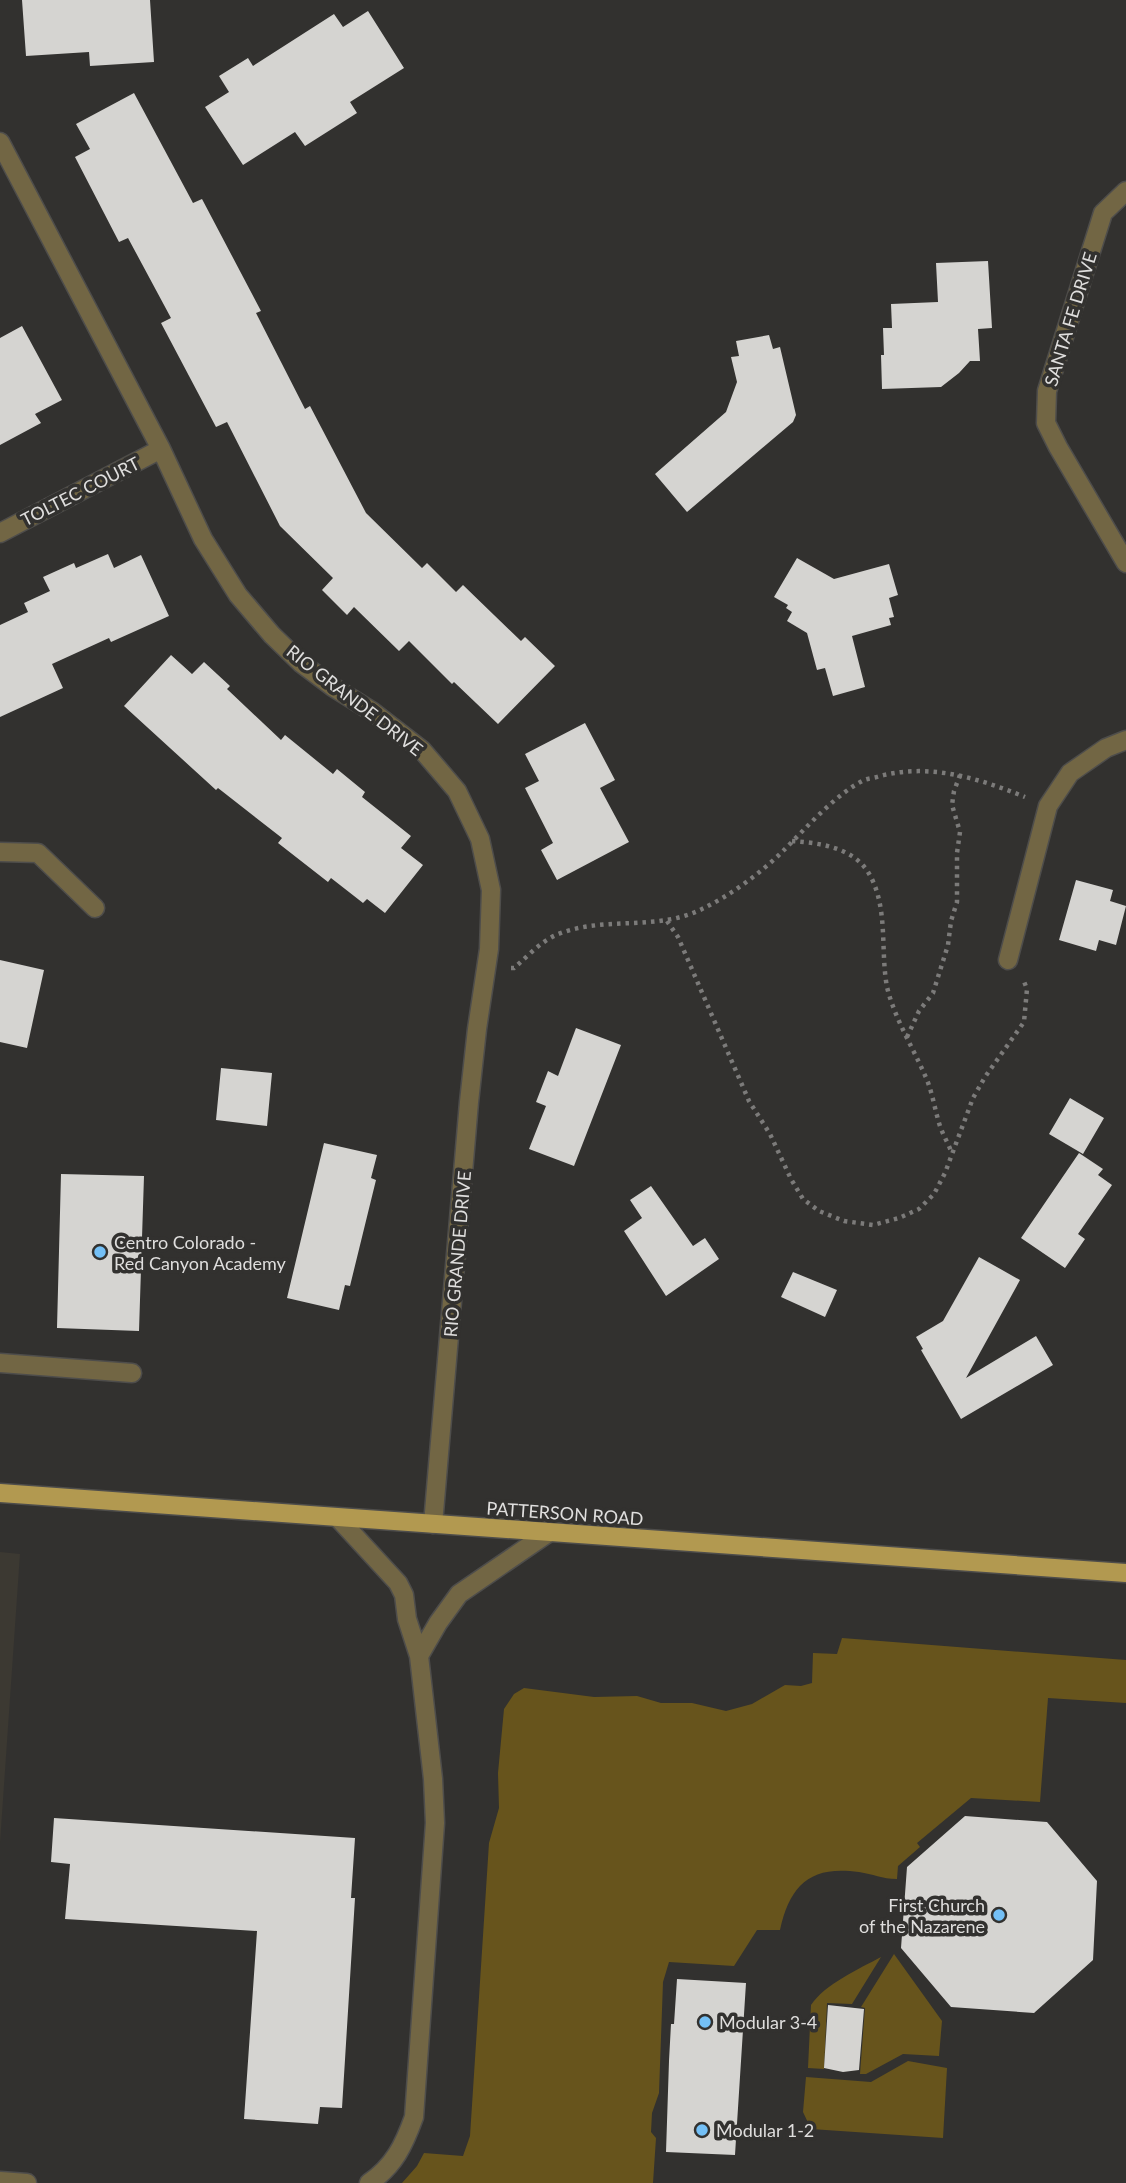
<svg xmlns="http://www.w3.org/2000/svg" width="1126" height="2183" viewBox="0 0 1126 2183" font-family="Lato,sans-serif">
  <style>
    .built { fill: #3c3932 }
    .green { fill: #67541c }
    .building { fill: #d5d4d1 }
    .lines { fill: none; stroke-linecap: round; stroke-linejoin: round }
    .minor-casing { stroke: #4e4d4b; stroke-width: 21 }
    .major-casing { stroke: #4e4d4b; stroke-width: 21 }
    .path { stroke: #7c7b7a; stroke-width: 4.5; stroke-dasharray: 3.5 5; stroke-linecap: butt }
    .minor { stroke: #726644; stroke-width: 18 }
    .major { stroke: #b29950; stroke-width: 18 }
    .poi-dot { fill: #74c0f6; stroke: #32312f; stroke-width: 2.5 }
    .labels { text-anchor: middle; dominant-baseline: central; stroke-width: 7; stroke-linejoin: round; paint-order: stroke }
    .street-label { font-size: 18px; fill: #dfdedd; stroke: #32312f }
    .poi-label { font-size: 18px; fill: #dfdedd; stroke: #32312f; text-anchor: start }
  </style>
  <rect width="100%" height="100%" fill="#32312f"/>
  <!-- built -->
  <path class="built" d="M 0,1552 L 20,1554 L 0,1843 Z"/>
  <!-- green -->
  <path class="green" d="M 842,1638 L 1126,1660 L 1126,1703 L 1048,1698 L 1040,1802 L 971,1798 L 917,1843 L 920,1847 L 898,1866 L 897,1879 C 882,1879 873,1874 859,1872 C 810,1865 790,1885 780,1930 L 757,1930 L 734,1966 L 669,1962 L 663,1982 L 659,2093 L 652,2113 L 651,2132 L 656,2138 L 653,2183 L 402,2183 L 417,2166 L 424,2153 L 463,2156 L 470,2136 L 489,1843 L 499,1808 L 498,1773 L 504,1709 L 514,1694 L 524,1688 L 594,1697 L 637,1696 L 661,1703 L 692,1703 L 726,1711 L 752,1704 L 785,1685 L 801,1686 L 812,1683 L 813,1653 L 837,1654 Z
    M 894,1954 L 942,2021 L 939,2056 L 903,2054 L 866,2074 L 860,2074 L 865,2008 L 861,2007 Z
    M 881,1957 L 852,2004 L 827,2003 L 824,2069 L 808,2068 L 811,2005 C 825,1984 859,1969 881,1957 Z
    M 908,2061 L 947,2068 L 943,2138 L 811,2129 L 803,2112 L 806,2077 L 871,2082 Z"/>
  <!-- building -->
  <path class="building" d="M 22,0 L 150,0 L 154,62 L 90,66 L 89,52 L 26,56 Z
    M 368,11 L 404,68 L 350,102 L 357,113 L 305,146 L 295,132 L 243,165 L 205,107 L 229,92 L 219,76 L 248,58 L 253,66 L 334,14 L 343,27 Z
    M 134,93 L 193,203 L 202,199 L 261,311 L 256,313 L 305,409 L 310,406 L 366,513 L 422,568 L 427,563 L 456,592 L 463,585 L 521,641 L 525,637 L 555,666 L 498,724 L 454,682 L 452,684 L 409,641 L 399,651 L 354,607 L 347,615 L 322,590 L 333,578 L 280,526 L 227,422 L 216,427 L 161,323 L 171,318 L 128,238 L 119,242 L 75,157 L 90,149 L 76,124 Z
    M 988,261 L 992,328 L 978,329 L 980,361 L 970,361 L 959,373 L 941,387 L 882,389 L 881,355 L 884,355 L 883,328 L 892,328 L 891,304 L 938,302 L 936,263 Z
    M 22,326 L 62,400 L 35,414 L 41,423 L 0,445 L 0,338 Z
    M 769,335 L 773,349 L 780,347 L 796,415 L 793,422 L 687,512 L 655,474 L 726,412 L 737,382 L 731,357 L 739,356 L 736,341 Z
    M 108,554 L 114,568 L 141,555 L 169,616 L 111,642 L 109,638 L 52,664 L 63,688 L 0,717 L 0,625 L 28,612 L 24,603 L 50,591 L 43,577 L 74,563 L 76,568 Z
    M 797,558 L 834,579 L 889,564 L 898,595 L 889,598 L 894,617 L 889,618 L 891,625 L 852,636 L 865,687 L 833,696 L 825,668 L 817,670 L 807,633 L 787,621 L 792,612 L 786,608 L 788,605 L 774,597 Z
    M 171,655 L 192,674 L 204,662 L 230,686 L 227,689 L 281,740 L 285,735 L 333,774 L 337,769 L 365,792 L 362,797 L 411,836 L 401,848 L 423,865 L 385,913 L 367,899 L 363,903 L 331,878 L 328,882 L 278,843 L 282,838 L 218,788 L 216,790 L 124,706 Z
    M 585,723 L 615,780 L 600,788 L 629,842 L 557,880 L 541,850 L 553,843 L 525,788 L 539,781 L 525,754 Z
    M 1076,880 L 1113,890 L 1110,901 L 1126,906 L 1116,945 L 1099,940 L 1096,951 L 1059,940 Z
    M 0,960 L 44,970 L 27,1048 L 0,1042 Z
    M 576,1028 L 621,1045 L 574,1166 L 529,1149 L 546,1106 L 536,1102 L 548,1071 L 558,1076 Z
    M 221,1068 L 272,1073 L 267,1126 L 216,1120 Z
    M 1070,1098 L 1104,1118 L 1083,1154 L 1049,1134 Z
    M 324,1143 L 377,1155 L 371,1178 L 376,1180 L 350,1286 L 345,1285 L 339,1310 L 287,1298 Z
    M 1079,1153 L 1103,1169 L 1098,1175 L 1112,1185 L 1078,1234 L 1085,1239 L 1065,1268 L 1021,1238 Z
    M 61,1174 L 144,1176 L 139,1331 L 57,1328 Z
    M 651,1186 L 693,1246 L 705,1238 L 719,1259 L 666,1296 L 624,1231 L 642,1218 L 630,1200 Z
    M 979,1257 L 1020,1280 L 966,1378 L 1036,1336 L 1053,1365 L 961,1419 L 921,1350 L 923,1349 L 916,1337 L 943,1321 Z
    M 793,1272 L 837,1290 L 825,1317 L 781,1297 Z
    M 965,1816 L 1047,1822 L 1097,1881 L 1093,1960 L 1034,2013 L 951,2007 L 901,1948 L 907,1867 Z
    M 54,1818 L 355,1838 L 351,1898 L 355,1898 L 342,2108 L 320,2107 L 318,2124 L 244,2119 L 257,1931 L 65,1919 L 70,1864 L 51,1862 Z
    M 677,1979 L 746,1983 L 735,2155 L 666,2152 L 669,2061 L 671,2024 L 674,2024 Z
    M 828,2005 L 864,2009 L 859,2070 L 843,2072 L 824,2068 Z"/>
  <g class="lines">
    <defs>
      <path id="minor" d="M 0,142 L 161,449 L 203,539 L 238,595 L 272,635 L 301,663 L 333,687 L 373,712 L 422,750 L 457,791 L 480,839 L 491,890 L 489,949 L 477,1029 L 469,1102 L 433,1524
        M 1126,191 L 1103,213 L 1047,391 L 1046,423 L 1058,447 L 1126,563
        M 0,533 L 161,449
        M 0,852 L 38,853 L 95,908
        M 1008,960 L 1048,806 L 1070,773 L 1106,748 L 1126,740
        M 0,1363 L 132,1373
        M 338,1518 L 398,1583 L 404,1595 L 407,1619 L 419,1656 L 433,1779 L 435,1823 L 414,2117 C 404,2145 394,2166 369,2183
        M 419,1656 L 438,1623 L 459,1594 L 548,1533
        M 0,2181 L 27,2183"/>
      <path id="major" d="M 0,1493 L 1126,1573"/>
    </defs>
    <!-- minor casing -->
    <use href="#minor" class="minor-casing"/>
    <!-- major casing -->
    <use href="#major" class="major-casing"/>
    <!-- path -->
    <path class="path" d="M 792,841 C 819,843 852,847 868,872 C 889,906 880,950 887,987 C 895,1020 914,1049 927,1080 C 933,1095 935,1111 940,1126 C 943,1135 948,1143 951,1151
      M 667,921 L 678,937 L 749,1101 L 770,1134 L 791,1179 L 803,1199 L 819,1211 L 844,1221 L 873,1225 L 899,1218 L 919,1209 L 934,1194 L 945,1173 L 973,1098 L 985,1077 L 1024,1022 L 1027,989 L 1023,979
      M 511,968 L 514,968 C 527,957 540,942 556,935 C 603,915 656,932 702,909 C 731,895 761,873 784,850 C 806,828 836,794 864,780 C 869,778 875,778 880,776 C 930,763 978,778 1025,797
      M 907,1037 L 919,1011 L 933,993 L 948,945 L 951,921 L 957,902 L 957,853 L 960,832 L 952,805 L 954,791 L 960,775"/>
    <!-- minor -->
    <use href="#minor" class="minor"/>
    <!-- major -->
    <use href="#major" class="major"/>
  </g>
  <!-- markers -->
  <g class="poi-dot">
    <circle cx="100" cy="1252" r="7"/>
    <circle cx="999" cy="1915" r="7"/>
    <circle cx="705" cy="2022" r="7"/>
    <circle cx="702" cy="2130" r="7"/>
  </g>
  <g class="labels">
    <!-- street labels -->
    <g class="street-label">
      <text transform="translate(1070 319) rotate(-73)">SANTA FE DRIVE</text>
      <text transform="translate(80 491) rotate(-27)">TOLTEC COURT</text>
      <text transform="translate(355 700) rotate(38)">RIO GRANDE DRIVE</text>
      <text transform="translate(457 1254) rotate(-85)">RIO GRANDE DRIVE</text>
      <text transform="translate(565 1513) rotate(4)">PATTERSON ROAD</text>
    </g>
    <!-- poi labels -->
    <g class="poi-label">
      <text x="114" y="1242">Centro Colorado -<tspan x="114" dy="21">Red Canyon Academy</tspan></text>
      <text x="985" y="1905" text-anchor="end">First Church<tspan x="985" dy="21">of the Nazarene</tspan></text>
      <text x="719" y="2022">Modular 3-4</text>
      <text x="716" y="2130">Modular 1-2</text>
    </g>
  </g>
</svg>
